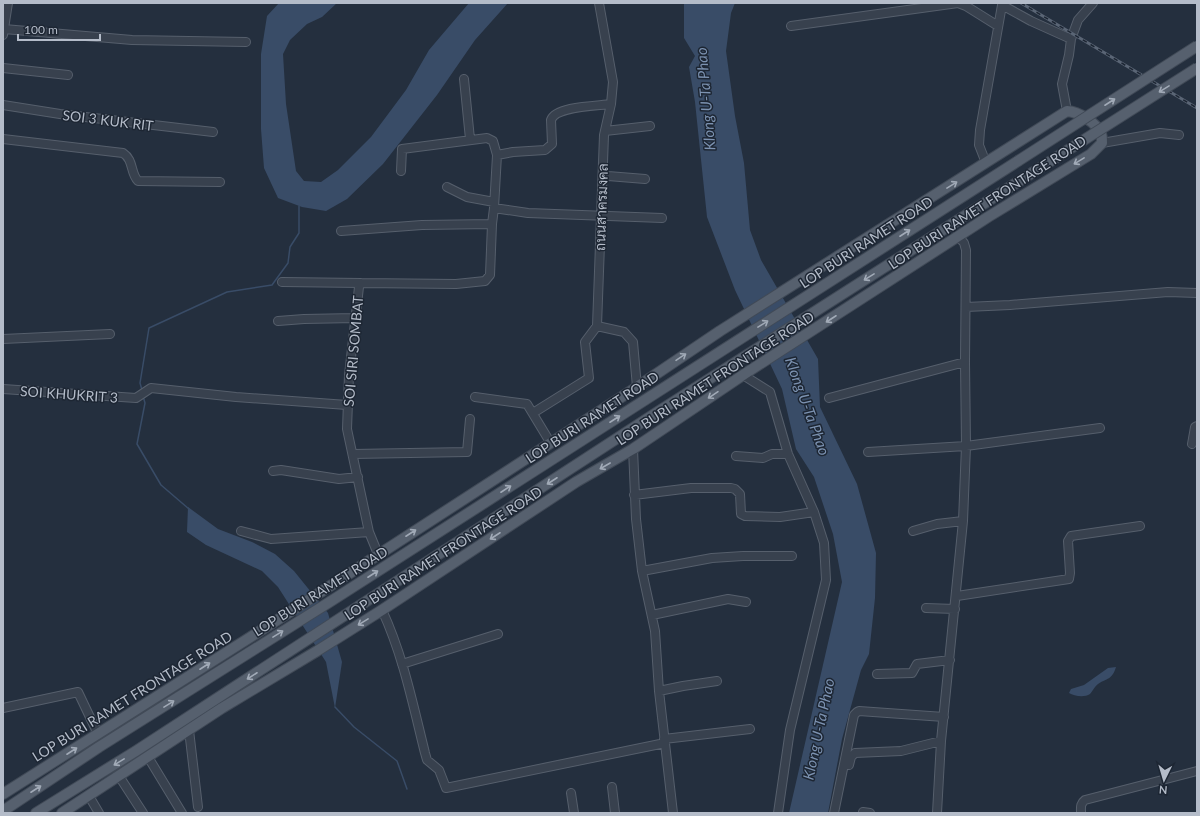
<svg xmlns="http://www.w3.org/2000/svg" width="1200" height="816" viewBox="0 0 1200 816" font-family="Lato,Sarabun,sans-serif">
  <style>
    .water { fill: #394c67 }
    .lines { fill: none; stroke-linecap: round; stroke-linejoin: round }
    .stream { stroke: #394c67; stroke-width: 1.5 }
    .minor-casing { stroke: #565f6c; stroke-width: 10 }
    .major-casing { stroke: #414a57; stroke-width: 12 }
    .minor { stroke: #38414e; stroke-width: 8 }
    .major { stroke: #56606e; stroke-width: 10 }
    .rail-casing { stroke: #5a6575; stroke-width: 3 }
    .rail { stroke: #1d2633; stroke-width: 1.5; stroke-dasharray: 4.5; stroke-linecap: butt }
    .major-bridge-casing { stroke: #414a57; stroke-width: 12; stroke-linecap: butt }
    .major-bridge { stroke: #56606e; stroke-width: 10 }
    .oneway { stroke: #a1aab7 }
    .labels { text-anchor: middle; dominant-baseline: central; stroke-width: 3; stroke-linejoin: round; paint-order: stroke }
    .street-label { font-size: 14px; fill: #b4bcc9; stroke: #1d2633 }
    .water-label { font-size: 15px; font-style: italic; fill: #7c92b1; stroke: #1d2633 }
  </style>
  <rect width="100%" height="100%" fill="#242f3e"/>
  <!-- water -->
  <path class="water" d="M 279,3 L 337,3 L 322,17 L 307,24 L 290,40 L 283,54 L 286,104 L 296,171 L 304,181 L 321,182 L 338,170 L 371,137 L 406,90 L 429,50 L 469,3 L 508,3 L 475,40 L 437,95 L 383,164 L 347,199 L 326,211 L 302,207 L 278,198 L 264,168 L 261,129 L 261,54 L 267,16 Z
    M 684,3 L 735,3 L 731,13 L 726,51 L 735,116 L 744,163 L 750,230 L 761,260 L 818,359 L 820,407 L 857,484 L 876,553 L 875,598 L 869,654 L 861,670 L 842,739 L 828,813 L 789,813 L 842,582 L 833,534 L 814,477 L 796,449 L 782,389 L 735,290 L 707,217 L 695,102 L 689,67 L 695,56 L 684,38 Z
    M 188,507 L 218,529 L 252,542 L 275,554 L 294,571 L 328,613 L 342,662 L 335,708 L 326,662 L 278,587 L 262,571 L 206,545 L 187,532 Z
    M 1116,667 C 1112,680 1107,678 1098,684 C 1094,687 1093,691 1090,694 C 1084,698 1074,696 1069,693 L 1071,689 L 1084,685 L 1108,668 Z"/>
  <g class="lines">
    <!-- stream -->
    <path class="stream" d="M 142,390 L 140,383 L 149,328 L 227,292 L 272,285 L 288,263 L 290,247 L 299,233 L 299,206
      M 143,396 L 145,403 L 137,444 L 161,485 L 189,509
      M 335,707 L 354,727 L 397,761 L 407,789"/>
    <defs>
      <path id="minor" d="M 599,3 L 613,82 L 611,104 L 604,135 L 597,326 L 624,332 L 633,342 L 637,387
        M 791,26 L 958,3 L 966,6 L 998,26
        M 4,29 L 132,40 L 246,42
        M 3,35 L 8,3
        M 3,68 L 68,75
        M 464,79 L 470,139
        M 3,105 L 60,114 L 213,132
        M 1067,111 L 1062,84 L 1069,55 L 1071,39 L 1078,20 L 1093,3
        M 605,131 L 650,126
        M 3,139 L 123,153 C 134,160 130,173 138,181 L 220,182
        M 1102,143 L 1160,133 L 1179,135
        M 497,155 L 513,152 L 545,150 L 552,144 L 551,120 C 556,106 598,106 611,104
        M 986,163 L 979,145 L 980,130 L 1002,5 L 1031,21 L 1071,39
        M 603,170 L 605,175 L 608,176 L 645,179
        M 401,171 L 402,149 L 487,138 L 493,141 L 497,155 L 494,208
        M 447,187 L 467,197 L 494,202
        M 341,231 L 422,225 L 492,224
        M 282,282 L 361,283
        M 966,307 L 1010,305 L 1168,292 L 1197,293
        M 278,321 L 304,319 L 355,318
        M 3,339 L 110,334
        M 743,375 L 770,392 L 788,454 L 814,512 L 824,543 L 826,580 L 790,730 L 778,813
        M 3,389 L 136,398 L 151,388 L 236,397 L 347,405
        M 475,397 L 527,404 L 550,442
        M 829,398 L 965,362
        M 533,413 L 589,378 L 585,342 L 597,326
        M 1192,444 L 1195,427 L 1197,426
        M 633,449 L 636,519 L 642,571 L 655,631 L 659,691 L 673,813
        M 868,452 L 966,446 L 1100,428
        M 353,454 L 467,452 L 470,419
        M 736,456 L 763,458 L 772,454 L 788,454
        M 273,471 L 281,470 L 339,479 L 358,477
        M 634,495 L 691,488 L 731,488 L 735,489 L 740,494 L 741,514 L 745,516 L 780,517 L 814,512
        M 241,531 L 271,539 L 369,532
        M 913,531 L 937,524 L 963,521
        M 378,554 L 369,532 L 347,429 L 349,375 L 359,287 L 361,283 L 456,284 L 485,281 L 490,275 L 492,224 L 494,208 L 528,213 L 662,218
        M 642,571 L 712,558 L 743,556 L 792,556
        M 957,596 L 1069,579 L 1070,573 L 1068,541 L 1071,536 L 1140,526
        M 926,608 L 955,609
        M 382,610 C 403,655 413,705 425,753 L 427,760 L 439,770 L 446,788 L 665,743
        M 652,615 L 728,599 L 746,602
        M 402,664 L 498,634
        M 877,674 L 912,673 L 917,664 L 950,660
        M 659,691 L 683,686 L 717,681
        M 3,708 L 78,692 L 98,734
        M 189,730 L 198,807
        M 664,739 L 750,729
        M 148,757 L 182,813
        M 849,765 L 851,757 L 855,753 L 901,751 L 941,741
        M 119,776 L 143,813
        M 612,787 L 615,813
        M 571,793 L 574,813
        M 89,796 L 99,813
        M 863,812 L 870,813
        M 834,813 L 854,715 L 857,712 L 859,711 L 944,717
        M 937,813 L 941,741 L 963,521 L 966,446 L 965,362 L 966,250 L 964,243 L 958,236
        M 1081,813 C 1081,807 1080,804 1085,800 L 1197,771"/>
      <path id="major" d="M 3,794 L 290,612 L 637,387 L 720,331 L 1067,111 C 1079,112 1096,122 1101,134 C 1102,136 1102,141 1102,143 L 1091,154 L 988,217 L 746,373 L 633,449 L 576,482 L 382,610 L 317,651 L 222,708 L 62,813
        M 3,811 L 99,747 L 328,603 L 1018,161
        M 36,813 L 136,751 L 656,413 L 1032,173"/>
    </defs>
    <!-- minor casing -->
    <use href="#minor" class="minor-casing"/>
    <!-- major casing -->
    <use href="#major" class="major-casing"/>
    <!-- minor -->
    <use href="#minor" class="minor"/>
    <!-- major -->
    <use href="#major" class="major"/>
    <defs>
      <path id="rail" d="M 1021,3 L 1197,108"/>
    </defs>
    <!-- rail casing -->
    <use href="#rail" class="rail-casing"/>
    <!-- rail -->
    <use href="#rail" class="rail"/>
    <defs>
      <path id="major-bridge" d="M 1018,161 L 1197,46
        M 1032,173 L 1197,68"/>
    </defs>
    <!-- major-bridge casing -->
    <use href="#major-bridge" class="major-bridge-casing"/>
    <!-- major-bridge -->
    <use href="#major-bridge" class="major-bridge"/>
  </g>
  <!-- one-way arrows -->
  <defs><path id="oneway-shaft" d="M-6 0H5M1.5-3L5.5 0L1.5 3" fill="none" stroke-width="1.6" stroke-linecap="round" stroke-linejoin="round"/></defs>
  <g class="oneway">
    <use href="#oneway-shaft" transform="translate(1164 89) rotate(148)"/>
    <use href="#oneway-shaft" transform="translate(1110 102) rotate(-33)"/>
    <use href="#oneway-shaft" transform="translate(1079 161) rotate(149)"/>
    <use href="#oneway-shaft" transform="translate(952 185) rotate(-32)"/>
    <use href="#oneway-shaft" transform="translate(905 233) rotate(-33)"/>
    <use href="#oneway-shaft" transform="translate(869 277) rotate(148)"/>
    <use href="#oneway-shaft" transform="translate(831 319) rotate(147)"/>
    <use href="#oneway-shaft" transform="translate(763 324) rotate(-32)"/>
    <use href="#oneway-shaft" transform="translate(681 357) rotate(-34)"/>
    <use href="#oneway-shaft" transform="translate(713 395) rotate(146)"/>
    <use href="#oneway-shaft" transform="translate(615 419) rotate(-33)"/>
    <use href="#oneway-shaft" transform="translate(605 466) rotate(150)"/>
    <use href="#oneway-shaft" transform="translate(552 481) rotate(147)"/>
    <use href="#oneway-shaft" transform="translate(506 489) rotate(-33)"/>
    <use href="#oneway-shaft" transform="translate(411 533) rotate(-33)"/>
    <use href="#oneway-shaft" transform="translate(495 536) rotate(147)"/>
    <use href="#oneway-shaft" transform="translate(373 574) rotate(-33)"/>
    <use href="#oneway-shaft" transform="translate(363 622) rotate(148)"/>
    <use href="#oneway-shaft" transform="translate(278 634) rotate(-32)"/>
    <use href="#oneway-shaft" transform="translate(205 666) rotate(-33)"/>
    <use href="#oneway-shaft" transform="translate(252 676) rotate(147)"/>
    <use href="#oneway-shaft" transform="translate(169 704) rotate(-32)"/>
    <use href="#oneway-shaft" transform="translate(72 751) rotate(-33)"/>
    <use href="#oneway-shaft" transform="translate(119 762) rotate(149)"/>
    <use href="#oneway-shaft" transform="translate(36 789) rotate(-33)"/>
  </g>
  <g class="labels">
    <!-- street labels -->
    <g class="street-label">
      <text transform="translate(108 120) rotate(7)">SOI 3 KUK RIT</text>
      <text transform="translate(987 202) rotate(-33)">LOP BURI RAMET FRONTAGE ROAD</text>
      <text transform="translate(601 207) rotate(-88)">ถนนสาครมงคล</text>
      <text transform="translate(866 242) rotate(-33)">LOP BURI RAMET ROAD</text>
      <text transform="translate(353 351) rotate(-85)">SOI SIRI SOMBAT</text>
      <text transform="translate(715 378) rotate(-33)">LOP BURI RAMET FRONTAGE ROAD</text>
      <text transform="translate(69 394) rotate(4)">SOI KHUKRIT 3</text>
      <text transform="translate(592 417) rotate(-33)">LOP BURI RAMET ROAD</text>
      <text transform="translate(443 553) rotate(-33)">LOP BURI RAMET FRONTAGE ROAD</text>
      <text transform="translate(320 591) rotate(-32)">LOP BURI RAMET ROAD</text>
      <text transform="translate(132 696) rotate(-32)">LOP BURI RAMET FRONTAGE ROAD</text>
    </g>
    <!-- water labels -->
    <g class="water-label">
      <text transform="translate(705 99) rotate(-95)">Klong U-Ta Phao</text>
      <text transform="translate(808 406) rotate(70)">Klong U-Ta Phao</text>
      <text transform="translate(818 729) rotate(-78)">Klong U-Ta Phao</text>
    </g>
  </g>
  <!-- border -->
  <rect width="1200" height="816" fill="none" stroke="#b4bcc9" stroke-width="8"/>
  <!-- north arrow -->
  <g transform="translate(1164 780) rotate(185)" stroke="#1d2633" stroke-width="3" paint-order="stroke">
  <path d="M0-3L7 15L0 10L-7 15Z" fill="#b4bcc9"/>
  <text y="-6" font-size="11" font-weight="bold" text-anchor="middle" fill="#b4bcc9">N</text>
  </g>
  <!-- scale -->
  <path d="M18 34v6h82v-6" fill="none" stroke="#b4bcc9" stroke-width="2"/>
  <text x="24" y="34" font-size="12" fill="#b4bcc9" stroke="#1d2633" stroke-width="3" paint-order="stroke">100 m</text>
</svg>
